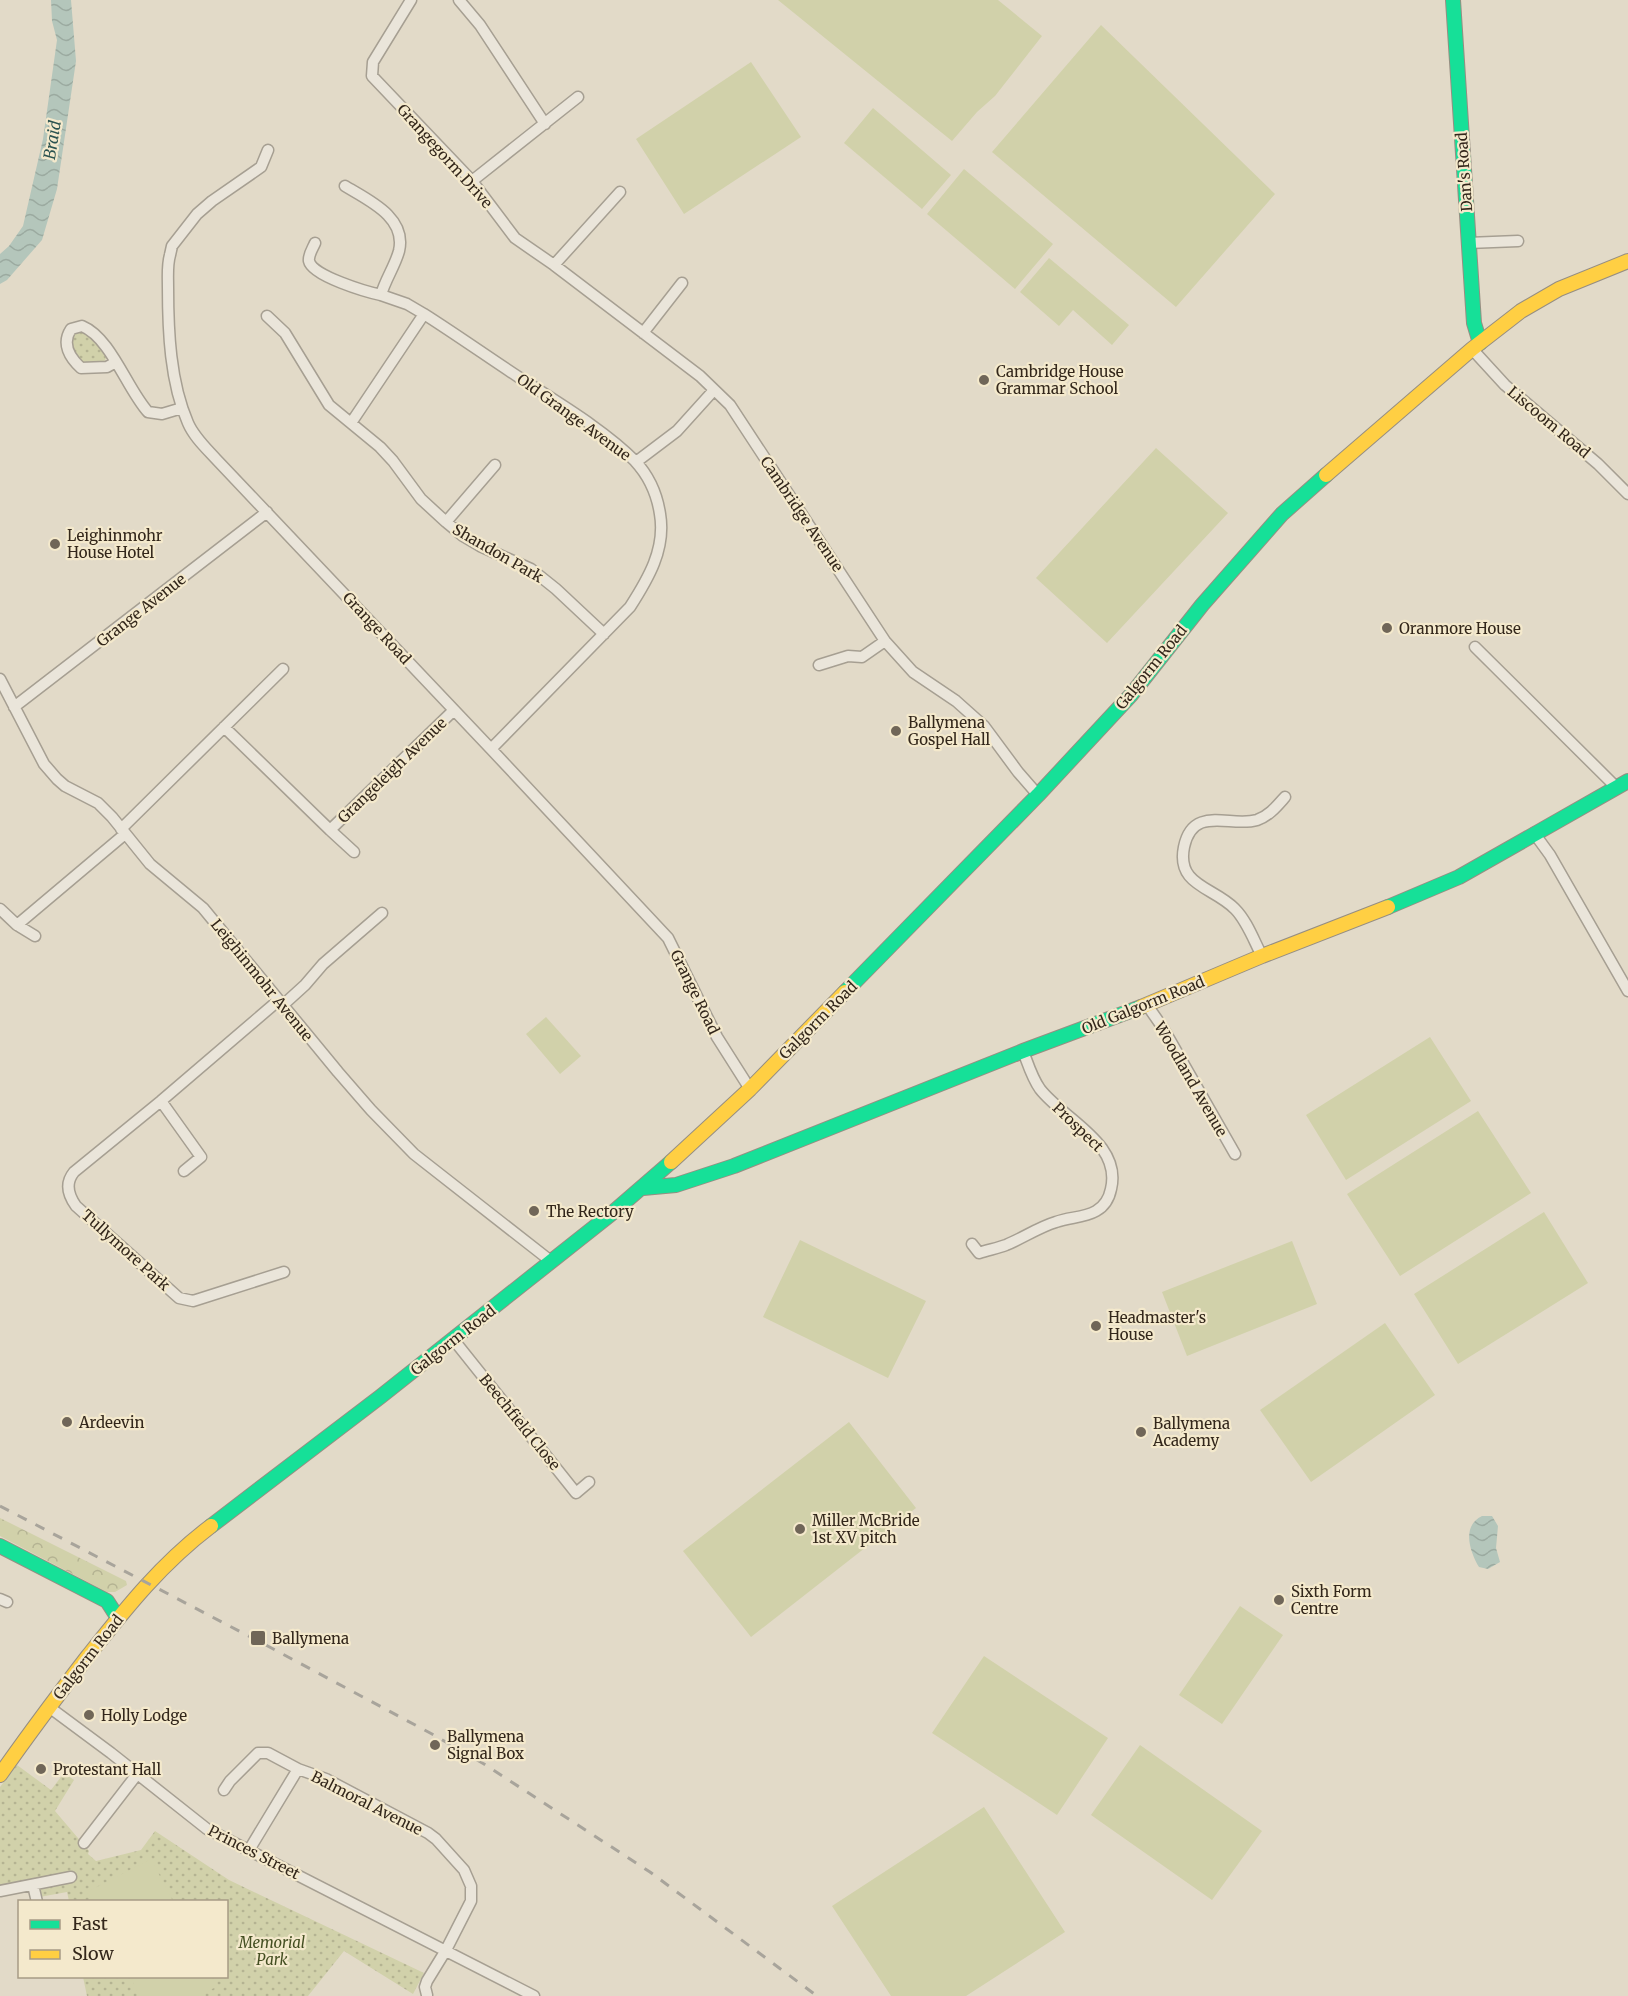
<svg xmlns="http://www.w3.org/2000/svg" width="1628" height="1996" viewBox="0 0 1628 1996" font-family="Merriweather,serif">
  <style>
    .grass { fill: url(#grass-dots) }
    .forest { fill: url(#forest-crowns) }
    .garden { fill: #d1d1aa }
    .water { fill: url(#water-waves) }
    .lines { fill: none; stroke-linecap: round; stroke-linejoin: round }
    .street-casing { stroke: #a69f92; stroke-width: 13 }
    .fast-casing { stroke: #968e82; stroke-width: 16 }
    .slow-casing { stroke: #968e82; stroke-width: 16 }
    .street { stroke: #eae5da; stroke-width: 10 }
    .fast { stroke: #16e098; stroke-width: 14 }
    .slow { stroke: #ffcf43; stroke-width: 14 }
    .rail { stroke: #a8a49b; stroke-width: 3; stroke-dasharray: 10 10; stroke-linecap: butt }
    .poi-dot { fill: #706658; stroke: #f4e9cc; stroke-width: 2 }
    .labels { text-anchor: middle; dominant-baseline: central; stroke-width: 4.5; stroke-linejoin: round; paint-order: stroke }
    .street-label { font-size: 15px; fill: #33271b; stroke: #f4e9cc }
    .poi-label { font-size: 15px; fill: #33271b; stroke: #f4e9cc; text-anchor: start }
    .park-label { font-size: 15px; font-style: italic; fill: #444f22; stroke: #f4e9cc }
    .water-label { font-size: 16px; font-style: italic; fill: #2b5350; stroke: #f4e9cc }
  </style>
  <defs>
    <pattern id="grass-dots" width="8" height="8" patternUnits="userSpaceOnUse" patternTransform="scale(1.5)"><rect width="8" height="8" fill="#d1d1aa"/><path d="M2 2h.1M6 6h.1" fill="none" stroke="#b4b392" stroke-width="1.8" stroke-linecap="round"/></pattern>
    <pattern id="forest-crowns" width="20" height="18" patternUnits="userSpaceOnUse" patternTransform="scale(1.5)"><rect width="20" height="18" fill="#d1d1aa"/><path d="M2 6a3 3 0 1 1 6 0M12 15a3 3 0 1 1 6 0" fill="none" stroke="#b4b392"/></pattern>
    <pattern id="water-waves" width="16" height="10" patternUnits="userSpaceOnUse" patternTransform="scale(1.5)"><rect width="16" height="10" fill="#b4c6bb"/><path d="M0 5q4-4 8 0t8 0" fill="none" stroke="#9baaa0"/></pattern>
  </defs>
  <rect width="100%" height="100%" fill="#e2dac8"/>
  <!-- grass -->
  <path class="grass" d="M 76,331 C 90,333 99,346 106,358 L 104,362 L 90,365 L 80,362 L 71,346 L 74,333 Z
    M 17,1765 L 51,1790 L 64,1773 L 74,1780 L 55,1811 L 89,1851 L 88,1854 L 96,1861 L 141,1850 L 155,1831 L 229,1880 L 424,1973 L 413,1994 L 344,1951 L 308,1996 L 87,1996 L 83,1977 L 226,1976 L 226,1902 L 69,1901 L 67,1892 L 34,1898 L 30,1879 L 0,1885 L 0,1787 Z"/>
  <!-- forest -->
  <path class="forest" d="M 0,1518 L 126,1581 L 127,1585 L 115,1592 L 107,1592 L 0,1536 Z"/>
  <!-- garden -->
  <path class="garden" d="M 778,0 L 998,0 L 1042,36 L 995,96 L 977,112 L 952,141 Z
    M 1101,25 L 1275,194 L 1176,307 L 992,152 Z
    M 751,62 L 801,137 L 684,214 L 636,139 Z
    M 873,108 L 951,175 L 922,209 L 844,143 Z
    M 964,169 L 1053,244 L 1015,289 L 927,214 Z
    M 1049,258 L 1129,325 L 1112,345 L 1073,310 L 1059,326 L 1020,292 Z
    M 1156,448 L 1228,513 L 1107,643 L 1036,578 Z
    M 546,1017 L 581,1056 L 560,1074 L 526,1034 Z
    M 1430,1037 L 1471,1101 L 1346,1180 L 1306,1115 Z
    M 1478,1111 L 1531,1193 L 1400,1276 L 1347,1194 Z
    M 1544,1212 L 1588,1283 L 1458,1364 L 1414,1294 Z
    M 800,1240 L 926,1301 L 888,1378 L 763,1317 Z
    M 1292,1241 L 1317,1304 L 1187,1356 L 1162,1292 Z
    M 1385,1323 L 1435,1395 L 1311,1482 L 1260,1410 Z
    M 849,1422 L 916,1508 L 751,1637 L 683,1551 Z
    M 1240,1606 L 1283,1635 L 1222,1724 L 1179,1695 Z
    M 984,1656 L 1108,1738 L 1057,1815 L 932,1733 Z
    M 1140,1745 L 1262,1831 L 1212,1900 L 1091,1815 Z
    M 984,1807 L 1065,1932 L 966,1996 L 891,1996 L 832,1906 Z
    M 151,1859 L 173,1901 L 92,1901 L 87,1892 Z
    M 130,1977 L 211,1977 L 216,1987 L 198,1996 L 140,1996 Z"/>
  <!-- water -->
  <path class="water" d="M 51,0 L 71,0 L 76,61 L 57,189 L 42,240 L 7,280 L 0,284 L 0,254 L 9,246 L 23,226 L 43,139 L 57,40 L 52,21 Z
    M 1482,1516 L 1492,1516 L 1498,1526 L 1496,1548 L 1500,1562 L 1488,1569 L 1479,1567 C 1470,1552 1461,1526 1482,1516 Z"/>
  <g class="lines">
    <defs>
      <path id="street" d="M 411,0 L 373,62 L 372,76 L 472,181 L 515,238 L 554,265 L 700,376 L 730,405 L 885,641 L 913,672 L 956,701 L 984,726 L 1018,772 L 1038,795
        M 459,0 L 480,25 L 545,124
        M 268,150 L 261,167 L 212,201 L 197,214 L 172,246 L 170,255 C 167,265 168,276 168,287 C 168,331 170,382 188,423 C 194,437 206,448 216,459 L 491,749 L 668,938 L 717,1037 L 750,1089
        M 472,181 L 578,97
        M 315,243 C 313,248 308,255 309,261 C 312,276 367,292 381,295 C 385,280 395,266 399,251 C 407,217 368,200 345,186
        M 1468,243 L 1518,241
        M 554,265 L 620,192
        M 381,295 L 407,304 L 424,314 C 457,335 488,357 520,378 C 558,403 603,429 635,461 C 648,475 657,494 660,514 C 666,549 648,579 630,607 L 491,749
        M 267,316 L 285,333 L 329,405 L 380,447 L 393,461 L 421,499 L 446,522 L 463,536 L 480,546 L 531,569 L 556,589 L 604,634
        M 643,333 L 682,283
        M 1472,349 L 1505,385 L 1598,464 L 1628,494
        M 116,362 L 107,367 L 81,368 C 70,358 61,344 71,329 L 82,326 C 111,338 127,389 148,412 L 162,414 L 182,408
        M 351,423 L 424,314
        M 636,462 L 677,431 L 714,390
        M 446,522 L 495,465
        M 1475,647 L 1616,787
        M 819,665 L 848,656 L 862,657 L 885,641
        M 0,679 L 44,764 L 57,779 L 65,786 L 98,803 L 112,817 L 150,864 L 203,908 L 338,1072 L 371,1110 L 414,1154 L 552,1262
        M 14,707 L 267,512
        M 224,727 L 330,830 L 454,710
        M 121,829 L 283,669
        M 330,830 L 354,852
        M 1534,833 L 1550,855 L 1628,991
        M 0,909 L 17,925 L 125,834
        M 17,925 L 35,936
        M 1262,956 C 1254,941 1247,921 1235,909 C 1214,887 1176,886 1184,847 C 1193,804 1231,828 1257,820 C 1269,816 1277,806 1285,797
        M 279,1000 L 161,1101 L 74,1172 C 65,1183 68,1195 76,1206 L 179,1298 L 193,1301 L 284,1272
        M 283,1005 L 305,985 L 323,964 L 382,913
        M 1147,1005 L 1163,1028 L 1235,1154
        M 161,1101 L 201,1157 L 184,1171
        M 972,1244 L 979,1253 C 988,1250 998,1248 1006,1245 C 1023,1238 1039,1227 1056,1222 C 1069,1217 1084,1218 1096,1211 C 1105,1206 1109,1199 1111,1189 C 1122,1143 1064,1120 1040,1089 C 1032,1078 1028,1064 1023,1051
        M 453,1339 L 576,1493 L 589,1482
        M 0,1599 L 7,1602
        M 49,1707 L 111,1753 L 207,1829 L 534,1996
        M 224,1790 L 230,1781 L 258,1753 L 268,1753 L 298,1769
        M 84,1843 L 138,1773
        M 249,1850 L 298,1769 L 326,1779 L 428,1833 L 436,1839 L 464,1870 L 471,1886 L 471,1901 L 446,1950 L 427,1981 L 425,1987 L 427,1995
        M 33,1885 L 37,1902
        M 0,1891 L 71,1877"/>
      <path id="fast" d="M 1453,0 L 1474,323 L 1480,343
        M 1388,907 L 1459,877 L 1628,781
        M 845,992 L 1038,795 L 1131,695 L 1202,605 L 1282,514 L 1326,475
        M 643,1188 L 676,1185 L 734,1166 L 1023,1051 L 1141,1007
        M 211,1526 L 380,1397 L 611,1214 L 671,1162
        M 0,1546 L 107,1601 L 118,1618"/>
      <path id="slow" d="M 1326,475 L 1472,349 L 1521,311 L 1559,289 L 1628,261
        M 1141,1007 L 1262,956 L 1388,907
        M 671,1162 L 750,1089 L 845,992
        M 0,1775 C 28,1735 58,1695 88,1656 C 127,1607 161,1564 211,1526"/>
    </defs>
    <!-- street casing -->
    <use href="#street" class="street-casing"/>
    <!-- fast casing -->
    <use href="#fast" class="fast-casing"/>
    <!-- slow casing -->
    <use href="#slow" class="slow-casing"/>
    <!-- street -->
    <use href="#street" class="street"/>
    <!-- fast -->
    <use href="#fast" class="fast"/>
    <!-- slow -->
    <use href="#slow" class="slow"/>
    <!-- rail -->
    <path class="rail" d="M 0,1506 L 262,1643 L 432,1734 L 484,1764 L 650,1872 L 817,1996"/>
  </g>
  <!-- markers -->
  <g class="poi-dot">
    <circle cx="984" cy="380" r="6"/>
    <circle cx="55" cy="544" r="6"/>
    <circle cx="1387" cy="628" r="6"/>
    <circle cx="896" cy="731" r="6"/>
    <circle cx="534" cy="1211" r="6"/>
    <circle cx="1096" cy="1326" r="6"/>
    <circle cx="67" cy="1422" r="6"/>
    <circle cx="1141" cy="1432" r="6"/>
    <circle cx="800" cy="1529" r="6"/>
    <circle cx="1279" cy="1600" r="6"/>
    <rect x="250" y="1630" width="16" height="16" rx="3"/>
    <circle cx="89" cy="1715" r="6"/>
    <circle cx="435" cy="1745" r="6"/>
    <circle cx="41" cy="1769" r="6"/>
  </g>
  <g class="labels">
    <!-- street labels -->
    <g class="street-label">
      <text transform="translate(445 156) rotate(48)">Grangegorm Drive</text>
      <text transform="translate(1464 172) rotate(-94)">Dan's Road</text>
      <text transform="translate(574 417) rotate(36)">Old Grange Avenue</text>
      <text transform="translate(1549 422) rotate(40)">Liscoom Road</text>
      <text transform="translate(802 514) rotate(56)">Cambridge Avenue</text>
      <text transform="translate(498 553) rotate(30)">Shandon Park</text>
      <text transform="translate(141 610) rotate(-38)">Grange Avenue</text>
      <text transform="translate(377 628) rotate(47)">Grange Road</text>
      <text transform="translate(1151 667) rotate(-51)">Galgorm Road</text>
      <text transform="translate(392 770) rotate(-44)">Grangeleigh Avenue</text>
      <text transform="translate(262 980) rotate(51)">Leighinmohr Avenue</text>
      <text transform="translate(695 992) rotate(64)">Grange Road</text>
      <text transform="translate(1143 1005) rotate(-22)">Old Galgorm Road</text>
      <text transform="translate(818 1020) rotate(-45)">Galgorm Road</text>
      <text transform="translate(1191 1079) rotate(60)">Woodland Avenue</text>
      <text transform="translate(1078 1127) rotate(44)">Prospect</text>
      <text transform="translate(126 1250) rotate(42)">Tullymore Park</text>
      <text transform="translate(453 1340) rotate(-38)">Galgorm Road</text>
      <text transform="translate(520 1422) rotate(51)">Beechfield Close</text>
      <text transform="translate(88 1657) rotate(-52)">Galgorm Road</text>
      <text transform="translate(367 1803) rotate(27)">Balmoral Avenue</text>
      <text transform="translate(254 1852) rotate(27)">Princes Street</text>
    </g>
    <!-- poi labels -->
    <g class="poi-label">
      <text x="996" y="371">Cambridge House<tspan x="996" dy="17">Grammar School</tspan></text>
      <text x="67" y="535">Leighinmohr<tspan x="67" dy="17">House Hotel</tspan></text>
      <text x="1399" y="628">Oranmore House</text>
      <text x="908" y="722">Ballymena<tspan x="908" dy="17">Gospel Hall</tspan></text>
      <text x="546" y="1211">The Rectory</text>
      <text x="1108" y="1317">Headmaster's<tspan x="1108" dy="17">House</tspan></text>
      <text x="79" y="1422">Ardeevin</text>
      <text x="1153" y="1423">Ballymena<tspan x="1153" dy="17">Academy</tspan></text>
      <text x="812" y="1520">Miller McBride<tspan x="812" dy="17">1st XV pitch</tspan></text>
      <text x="1291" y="1591">Sixth Form<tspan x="1291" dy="17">Centre</tspan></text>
      <text x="272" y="1638">Ballymena</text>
      <text x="101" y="1715">Holly Lodge</text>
      <text x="447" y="1736">Ballymena<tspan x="447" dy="17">Signal Box</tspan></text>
      <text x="53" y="1769">Protestant Hall</text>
    </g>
    <!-- park labels -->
    <g class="park-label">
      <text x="272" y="1942">Memorial<tspan x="272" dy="17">Park</tspan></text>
    </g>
    <!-- water labels -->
    <g class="water-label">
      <text transform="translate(52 140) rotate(-81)">Braid</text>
    </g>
  </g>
  <!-- legend -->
  <rect x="18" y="1900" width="210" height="78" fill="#f4e9cc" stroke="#a79b85" stroke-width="1.5"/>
  <rect x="30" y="1920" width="30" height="9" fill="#16e098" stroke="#a79b85" stroke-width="1.5"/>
  <text x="72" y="1930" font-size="18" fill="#33271b">Fast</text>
  <rect x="30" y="1950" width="30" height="9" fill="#ffcf43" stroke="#a79b85" stroke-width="1.5"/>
  <text x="72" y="1960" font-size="18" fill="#33271b">Slow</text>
</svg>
